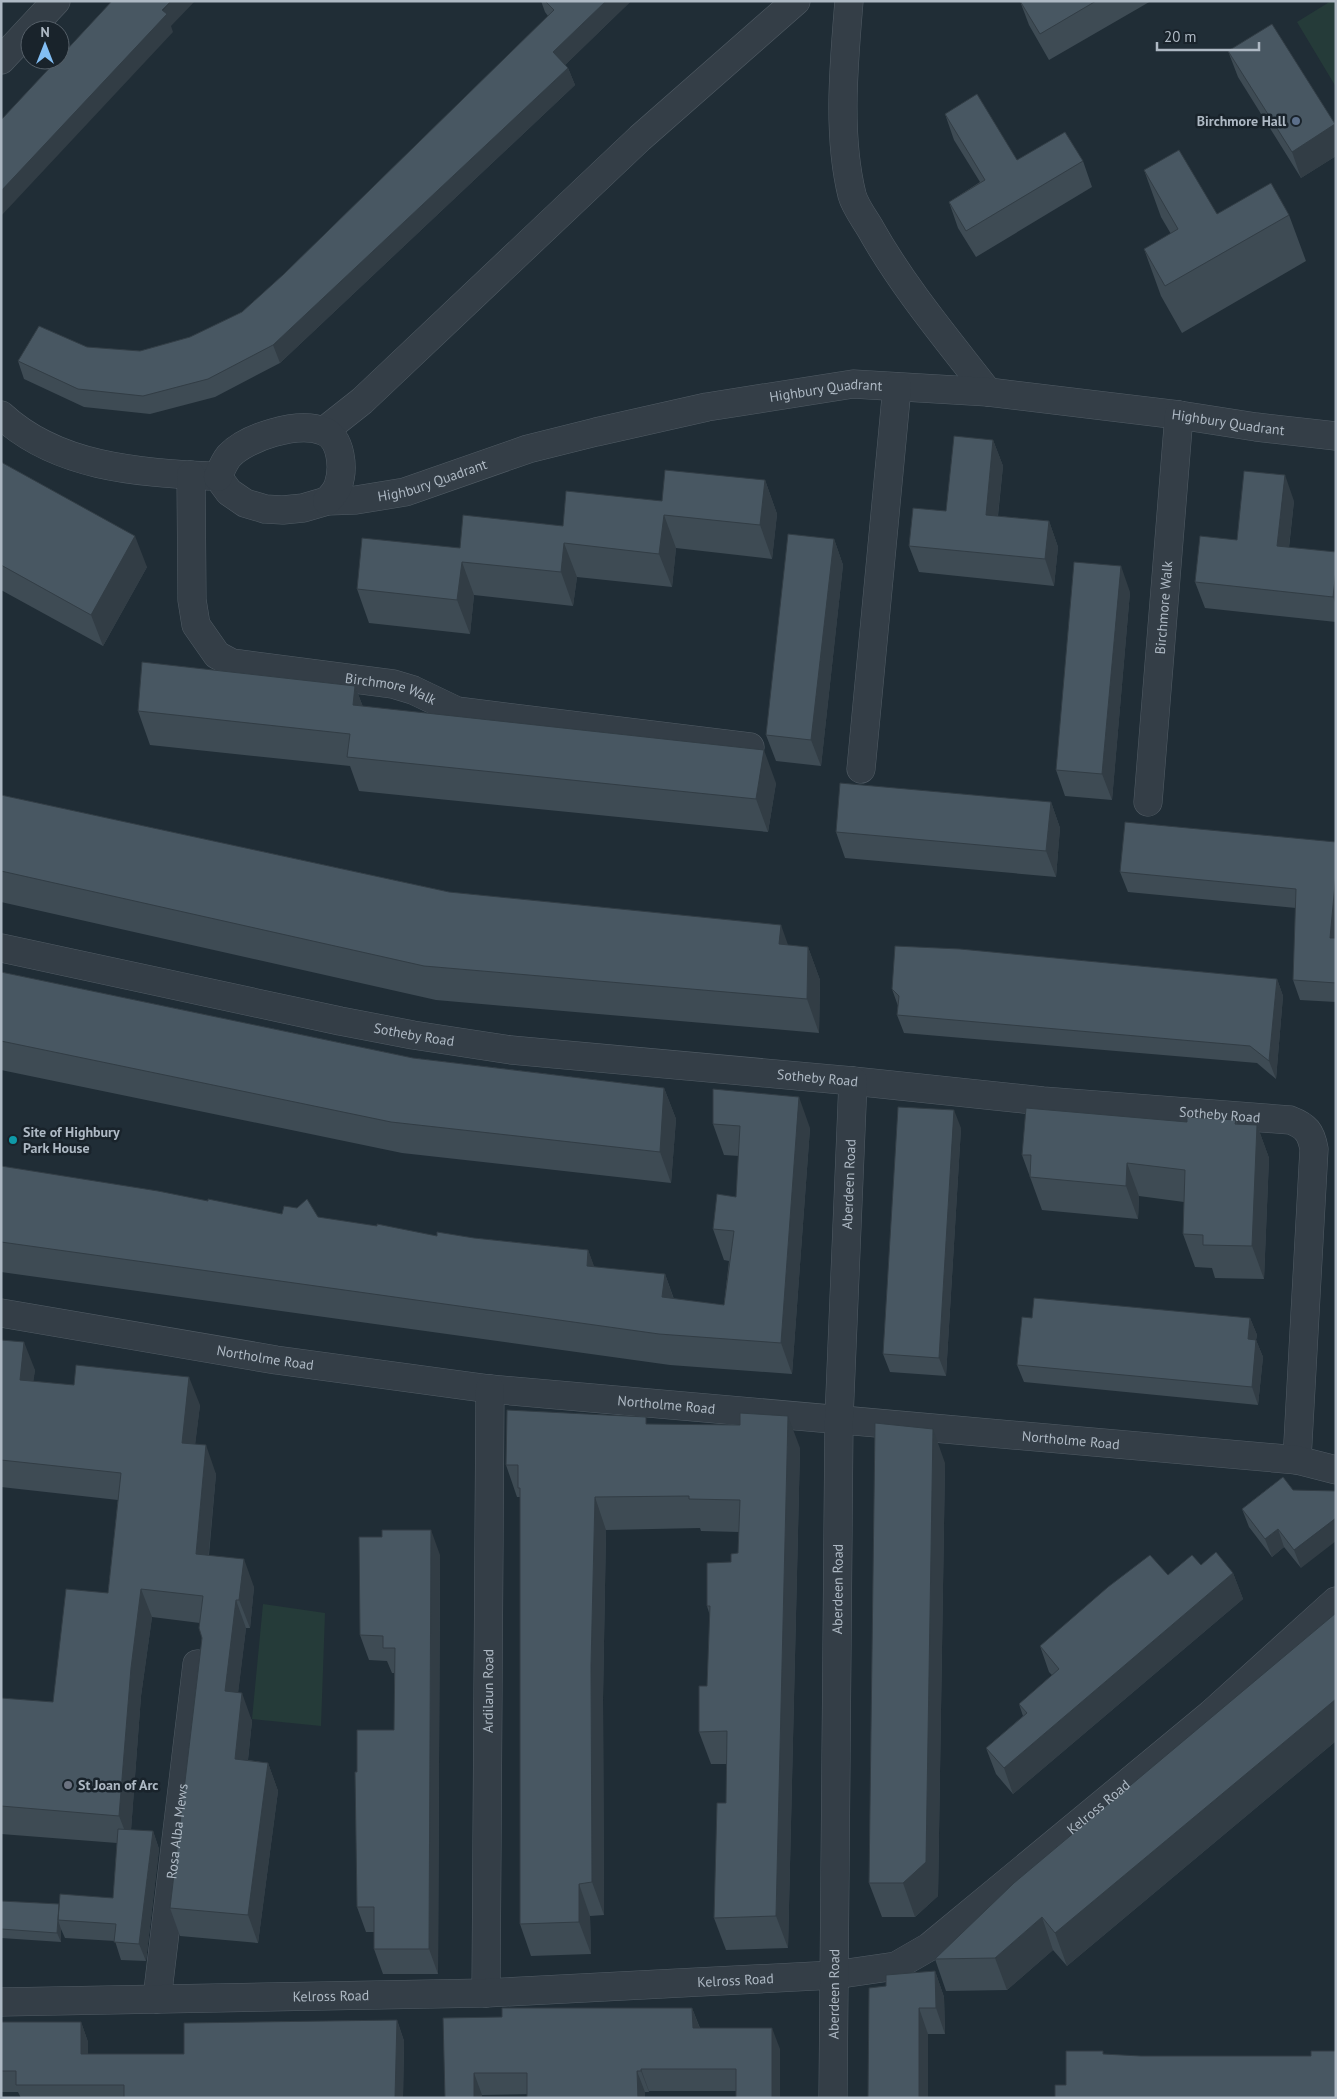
<svg xmlns="http://www.w3.org/2000/svg" width="1337" height="2099" viewBox="0 0 1337 2099" font-family="'PT Sans',sans-serif">
  <style>
    .green { fill: #253b39 }
    .lines { fill: none; stroke-linecap: round; stroke-linejoin: round }
    .street-casing { stroke: #515c65; stroke-width: 29 }
    .street { stroke: #343e47; stroke-width: 28 }
    .wall { fill: #3e4b54 }
    .shaded-wall { fill: #323d45 }
    .building { fill: #485762; stroke: #323d45 }
    .service-dot { fill: #5c6f8a; stroke: #19232b; stroke-width: 2 }
    .culture-dot { fill: #0f9aa8; stroke: #19232b; stroke-width: 2 }
    .worship-dot { fill: #6b7280; stroke: #19232b; stroke-width: 2 }
    .labels { text-anchor: middle; dominant-baseline: central; stroke-width: 5; stroke-linejoin: round; paint-order: stroke }
    .poi-label { font-size: 14px; font-weight: bold; fill: #aeb9c4; stroke: #19232b; text-anchor: start }
    .street-label { font-size: 14px; fill: #aeb9c4; stroke: #19232b }
  </style>
  <rect width="100%" height="100%" fill="#202d36"/>
  <!-- green -->
  <path class="green" d="M 1331,1 L 1336,1 L 1336,87 L 1297,22 Z
    M 263,1604 L 325,1613 L 321,1726 L 252,1719 Z"/>
  <g class="lines">
    <defs>
      <g id="street">
        <path d="M 849,1 C 844,63 837,134 852,195 C 855,206 864,218 870,228 C 903,287 947,339 988,392"/>
        <path d="M 1,60 L 56,1"/>
        <path d="M 1,415 C 57,467 136,472 209,476"/>
        <path d="M 324,431 L 362,401 L 640,138 L 796,1"/>
        <path id="s1" d="M 191,475 L 192,600 L 196,625 L 217,655 L 232,663 L 393,684 L 413,690 L 457,711 L 750,747"/>
        <path id="s2" d="M 218,477 L 229,492 L 245,503 L 265,509 L 283,510 L 303,508 L 327,501 L 356,500 L 405,492 L 528,449 L 596,432 L 707,407 L 853,384 L 988,392 L 1179,415 L 1256,427 L 1336,436"/>
        <path d="M 218,477 C 221,470 224,462 229,456 C 247,437 298,421 323,431 C 342,438 344,469 338,486 C 336,491 331,497 327,501"/>
        <path d="M 861,769 L 897,387"/>
        <path id="s3" d="M 1148,802 L 1179,415"/>
        <path id="s4" d="M 1,948 L 340,1021 L 413,1035 L 511,1050 L 853,1081 L 1043,1101 L 1290,1120 C 1306,1126 1311,1132 1314,1149 L 1297,1460"/>
        <path id="s5" d="M 1,1313 L 276,1360 L 490,1389 L 1297,1460 L 1336,1470"/>
        <path id="s6" d="M 486,1993 L 490,1389"/>
        <path id="s7" d="M 157,1999 L 197,1664"/>
        <path id="s8" d="M 1,2002 L 486,1993 L 834,1975 L 896,1966 L 929,1947 L 1211,1714 L 1336,1601"/>
        <path id="s9" d="M 833,2098 L 839,1419 L 853,1081"/>
      </g>
    </defs>
    <!-- street casing -->
    <use href="#street" class="street-casing"/>
    <!-- street -->
    <use href="#street" class="street"/>
  </g>
  <!-- wall -->
  <path class="wall" d="M 541,1 L 631,1 L 565,65 L 568,68 L 575,85 L 280,363 L 215,397 L 150,414 L 84,407 L 24,379 L 18,361 L 87,347 L 140,351 L 190,337 L 242,312 L 284,274 L 548,16 L 545,12 Z
    M 1020,1 L 1151,1 L 1049,60 L 1029,25 Z
    M 1228,51 L 1335,124 L 1336,156 L 1301,178 L 1238,77 Z
    M 945,114 L 1017,160 L 1083,161 L 1092,187 L 976,257 L 958,228 L 949,202 L 980,182 L 954,140 Z
    M 1144,170 L 1217,214 L 1289,215 L 1306,261 L 1182,333 L 1161,296 L 1144,249 L 1171,234 L 1161,217 Z
    M 993,440 L 1003,466 L 998,516 L 1049,521 L 1058,547 L 1054,586 L 919,572 L 909,546 L 946,511 Z
    M 1,462 L 147,567 L 103,646 L 1,590 Z
    M 765,480 L 777,514 L 772,559 L 676,548 L 672,587 L 577,577 L 573,606 L 474,595 L 470,634 L 369,623 L 357,589 L 460,548 L 563,526 L 662,501 Z
    M 1294,501 L 1289,548 L 1336,552 L 1336,622 L 1205,608 L 1195,582 L 1237,540 Z
    M 834,539 L 843,565 L 821,766 L 776,761 L 766,735 Z
    M 1130,592 L 1112,800 L 1065,796 L 1056,770 Z
    M 355,686 L 363,707 L 776,783 L 768,832 L 359,791 L 350,766 L 150,745 L 138,711 Z
    M 1,795 L 449,892 L 788,945 L 808,947 L 820,980 L 819,1033 L 436,1000 L 1,902 Z
    M 1051,802 L 1060,828 L 1056,877 L 845,858 L 836,832 Z
    M 1336,842 L 1336,1002 L 1300,1000 L 1293,980 L 1296,908 L 1128,892 L 1120,872 Z
    M 1,972 L 413,1058 L 664,1088 L 676,1119 L 671,1183 L 402,1153 L 1,1070 Z
    M 1277,979 L 1283,996 L 1276,1079 L 1257,1063 L 904,1033 L 897,1015 L 898,1006 L 892,989 Z
    M 1236,1120 L 1237,1124 L 1257,1125 L 1269,1158 L 1264,1279 L 1215,1278 L 1212,1268 L 1195,1267 L 1183,1234 L 1184,1202 L 1139,1196 L 1138,1219 L 1042,1210 L 1022,1155 L 1187,1122 Z
    M 713,1124 L 810,1128 L 792,1374 L 670,1365 L 1,1272 L 1,1166 L 208,1201 L 282,1214 L 318,1217 L 437,1236 L 474,1238 L 588,1250 L 594,1267 L 665,1274 L 674,1299 L 724,1305 L 729,1261 L 724,1260 L 713,1229 L 736,1197 L 739,1156 L 724,1155 Z
    M 961,1128 L 946,1376 L 890,1372 L 883,1354 Z
    M 1032,1318 L 1250,1318 L 1257,1335 L 1256,1340 L 1263,1357 L 1258,1405 L 1024,1382 L 1017,1365 Z
    M 1,1340 L 35,1370 L 33,1381 L 200,1405 L 195,1444 L 216,1474 L 209,1555 L 254,1587 L 250,1628 L 246,1628 L 238,1692 L 252,1721 L 248,1760 L 268,1763 L 278,1791 L 258,1943 L 180,1936 L 170,1908 L 202,1638 L 200,1623 L 152,1617 L 141,1696 L 131,1830 L 153,1831 L 159,1849 L 146,1961 L 121,1960 L 115,1941 L 65,1938 L 61,1929 L 61,1942 L 1,1938 L 1,1901 L 59,1904 L 113,1898 L 117,1843 L 1,1834 L 1,1698 L 53,1702 L 108,1593 L 118,1500 L 1,1487 Z
    M 649,1424 L 800,1448 L 788,1948 L 726,1950 L 714,1918 L 726,1803 L 727,1764 L 711,1764 L 699,1732 L 707,1686 L 710,1616 L 707,1606 L 731,1562 L 738,1553 L 739,1532 L 701,1531 L 700,1528 L 606,1530 L 603,1698 L 604,1915 L 590,1916 L 591,1954 L 531,1956 L 520,1924 L 520,1497 L 517,1497 L 506,1465 Z
    M 945,1463 L 938,1896 L 915,1917 L 882,1917 L 869,1883 Z
    M 1283,1477 L 1301,1568 L 1284,1547 L 1272,1557 L 1249,1527 L 1242,1509 Z
    M 440,1555 L 438,1974 L 383,1974 L 374,1949 L 374,1932 L 366,1932 L 357,1907 L 357,1772 L 394,1730 L 394,1673 L 392,1673 L 387,1661 L 369,1660 L 360,1635 Z
    M 1201,1565 L 1233,1573 L 1243,1599 L 1013,1794 L 996,1774 L 986,1748 L 1023,1716 L 1019,1704 L 1052,1675 L 1049,1672 L 1040,1646 L 1168,1575 Z
    M 1336,1613 L 1336,1741 L 1067,1966 L 1053,1950 L 1007,1990 L 946,1991 L 935,1959 Z
    M 935,1971 L 944,1997 L 945,2034 L 928,2034 L 928,2098 L 868,2098 L 886,1986 Z
    M 692,2008 L 700,2028 L 780,2049 L 780,2098 L 736,2098 L 736,2091 L 649,2091 L 649,2092 L 482,2095 L 445,2098 L 502,2017 Z
    M 397,2020 L 404,2041 L 403,2098 L 21,2098 L 18,2092 L 1,2092 L 1,2022 L 81,2022 L 88,2042 L 88,2054 L 184,2054 Z"/>
  <!-- shaded-wall -->
  <path class="shaded-wall" d="M 171,1 L 195,1 L 171,26 L 173,32 L 1,216 L 1,191 Z
    M 606,1 L 631,1 L 560,70 L 553,52 Z
    M 568,68 L 575,85 L 280,363 L 273,345 Z
    M 1335,124 L 1336,156 L 1301,178 L 1292,152 Z
    M 993,440 L 1003,466 L 995,541 L 986,515 Z
    M 1285,475 L 1294,501 L 1286,572 L 1277,546 Z
    M 765,480 L 777,514 L 772,559 L 760,525 Z
    M 664,515 L 676,548 L 672,587 L 659,554 Z
    M 1049,521 L 1058,547 L 1054,586 L 1045,559 Z
    M 135,536 L 147,567 L 103,646 L 91,615 Z
    M 834,539 L 843,565 L 821,766 L 811,740 Z
    M 564,543 L 577,577 L 573,606 L 561,572 Z
    M 462,562 L 474,595 L 470,634 L 457,600 Z
    M 1121,566 L 1130,592 L 1112,800 L 1102,774 Z
    M 1336,570 L 1336,605 L 1333,597 Z
    M 355,686 L 368,720 L 353,705 Z
    M 764,750 L 776,783 L 768,832 L 756,799 Z
    M 1051,802 L 1060,828 L 1056,877 L 1046,851 Z
    M 1336,873 L 1336,954 L 1330,938 Z
    M 781,925 L 793,959 L 779,944 Z
    M 808,947 L 820,980 L 819,1033 L 807,999 Z
    M 1277,979 L 1283,996 L 1276,1079 L 1269,1061 Z
    M 664,1088 L 676,1119 L 671,1183 L 660,1152 Z
    M 799,1097 L 810,1128 L 792,1374 L 781,1343 Z
    M 954,1110 L 961,1128 L 946,1376 L 939,1358 Z
    M 1257,1125 L 1269,1158 L 1264,1279 L 1252,1246 Z
    M 1127,1163 L 1139,1196 L 1138,1219 L 1126,1186 Z
    M 588,1250 L 600,1282 L 587,1266 Z
    M 665,1274 L 676,1306 L 662,1297 Z
    M 1250,1318 L 1257,1335 L 1256,1340 L 1263,1357 L 1258,1405 L 1252,1387 L 1248,1339 Z
    M 24,1342 L 35,1370 L 30,1408 L 20,1380 Z
    M 189,1377 L 200,1405 L 192,1471 L 182,1443 Z
    M 788,1416 L 800,1448 L 788,1948 L 776,1916 Z
    M 933,1429 L 945,1463 L 938,1896 L 915,1917 L 903,1883 Z
    M 206,1445 L 216,1474 L 206,1582 L 196,1554 Z
    M 595,1497 L 606,1530 L 603,1698 L 604,1915 L 592,1882 L 591,1666 Z
    M 1336,1518 L 1336,1541 L 1301,1568 L 1294,1550 Z
    M 1278,1529 L 1284,1547 L 1272,1557 L 1265,1539 Z
    M 431,1530 L 440,1555 L 438,1974 L 429,1949 Z
    M 244,1559 L 254,1587 L 250,1628 L 239,1600 Z
    M 1233,1573 L 1243,1599 L 1013,1794 L 1004,1768 Z
    M 141,1589 L 152,1617 L 141,1696 L 130,1844 L 119,1816 L 131,1668 Z
    M 236,1600 L 246,1628 L 235,1719 L 225,1691 Z
    M 242,1693 L 252,1721 L 245,1787 L 235,1759 Z
    M 1336,1699 L 1336,1741 L 1067,1966 L 1055,1933 Z
    M 268,1763 L 278,1791 L 258,1943 L 248,1915 Z
    M 153,1831 L 159,1849 L 146,1961 L 139,1944 Z
    M 579,1884 L 590,1916 L 591,1954 L 579,1922 Z
    M 1042,1917 L 1053,1950 L 1007,1990 L 995,1958 Z
    M 58,1920 L 61,1929 L 61,1942 L 57,1933 Z
    M 935,1971 L 944,1997 L 945,2034 L 936,2008 Z
    M 692,2008 L 700,2029 L 693,2028 Z
    M 919,2008 L 928,2034 L 928,2098 L 919,2098 Z
    M 397,2020 L 404,2041 L 403,2098 L 395,2098 Z
    M 81,2022 L 88,2042 L 88,2074 L 81,2054 Z
    M 772,2028 L 780,2049 L 780,2098 L 772,2098 Z
    M 641,2069 L 649,2091 L 649,2092 L 641,2071 Z
    M 637,2071 L 645,2092 L 645,2098 L 638,2098 Z
    M 474,2073 L 482,2095 L 482,2098 L 474,2098 Z"/>
  <!-- building -->
  <path class="building" d="M 112,1 L 171,1 L 162,10 L 167,14 L 1,191 L 1,120 L 57,60 L 60,60 L 60,57 Z
    M 545,1 L 606,1 L 553,52 L 568,68 L 273,345 L 208,379 L 143,396 L 78,389 L 18,361 L 39,326 L 87,347 L 140,351 L 190,337 L 242,312 L 284,274 L 554,10 Z
    M 1020,1 L 1096,1 L 1040,34 Z
    M 1272,24 L 1335,124 L 1292,152 L 1228,51 Z
    M 977,94 L 1017,160 L 1065,132 L 1083,161 L 966,231 L 949,202 L 985,180 L 945,114 Z
    M 1179,150 L 1217,214 L 1271,183 L 1289,215 L 1165,286 L 1144,249 L 1178,229 L 1144,170 Z
    M 954,436 L 993,440 L 986,515 L 1049,521 L 1045,559 L 909,546 L 913,508 L 946,511 Z
    M 1,462 L 135,536 L 91,615 L 1,565 Z
    M 665,470 L 765,480 L 760,525 L 664,515 L 659,554 L 564,543 L 561,572 L 462,562 L 457,600 L 357,589 L 362,538 L 460,548 L 463,515 L 563,526 L 566,491 L 662,501 Z
    M 1244,471 L 1285,475 L 1277,546 L 1336,552 L 1336,570 L 1333,597 L 1195,582 L 1200,536 L 1237,540 Z
    M 788,534 L 834,539 L 811,740 L 766,735 Z
    M 1074,562 L 1121,566 L 1102,774 L 1056,770 Z
    M 142,662 L 355,686 L 353,705 L 764,750 L 756,799 L 347,757 L 350,734 L 138,711 Z
    M 840,783 L 1051,802 L 1046,851 L 836,832 Z
    M 1,795 L 449,892 L 781,925 L 779,944 L 808,947 L 807,999 L 424,966 L 1,871 Z
    M 1125,822 L 1336,842 L 1336,873 L 1330,938 L 1336,938 L 1336,983 L 1293,980 L 1296,889 L 1120,872 Z
    M 895,946 L 960,949 L 1277,979 L 1269,1061 L 1250,1046 L 897,1015 L 899,996 L 892,989 Z
    M 1,972 L 413,1058 L 664,1088 L 660,1152 L 391,1122 L 1,1041 Z
    M 713,1089 L 799,1097 L 781,1343 L 659,1334 L 1,1242 L 1,1166 L 158,1191 L 208,1201 L 208,1199 L 282,1214 L 284,1206 L 297,1208 L 307,1199 L 318,1217 L 377,1226 L 377,1224 L 437,1236 L 437,1232 L 474,1238 L 588,1250 L 587,1266 L 665,1274 L 662,1297 L 724,1305 L 734,1231 L 713,1229 L 717,1194 L 736,1197 L 740,1126 L 713,1124 Z
    M 898,1107 L 954,1110 L 939,1358 L 883,1354 Z
    M 1026,1108 L 1187,1122 L 1187,1117 L 1236,1120 L 1235,1124 L 1257,1125 L 1252,1246 L 1203,1245 L 1203,1235 L 1183,1234 L 1185,1170 L 1127,1163 L 1126,1186 L 1030,1177 L 1031,1155 L 1022,1155 Z
    M 1034,1298 L 1250,1318 L 1248,1339 L 1256,1340 L 1252,1387 L 1017,1365 L 1022,1317 L 1032,1318 Z
    M 1,1340 L 24,1342 L 20,1380 L 74,1385 L 76,1365 L 189,1377 L 182,1443 L 206,1445 L 196,1554 L 244,1559 L 239,1600 L 236,1600 L 225,1691 L 242,1693 L 235,1759 L 268,1763 L 248,1915 L 170,1908 L 202,1638 L 199,1628 L 203,1596 L 141,1589 L 131,1668 L 119,1816 L 1,1806 L 1,1698 L 53,1702 L 66,1589 L 108,1593 L 121,1473 L 1,1460 Z
    M 507,1410 L 646,1417 L 646,1424 L 740,1425 L 740,1413 L 788,1416 L 776,1916 L 714,1918 L 717,1803 L 726,1803 L 727,1731 L 699,1732 L 699,1686 L 707,1686 L 710,1606 L 707,1606 L 707,1563 L 731,1562 L 731,1554 L 738,1553 L 740,1500 L 689,1499 L 689,1496 L 595,1497 L 591,1666 L 592,1882 L 579,1884 L 579,1922 L 520,1924 L 520,1488 L 518,1488 L 518,1465 L 506,1465 Z
    M 875,1423 L 933,1429 L 926,1862 L 903,1883 L 869,1883 Z
    M 1283,1477 L 1293,1490 L 1336,1491 L 1336,1518 L 1294,1550 L 1278,1529 L 1265,1539 L 1242,1509 Z
    M 382,1530 L 431,1530 L 429,1949 L 374,1949 L 374,1907 L 357,1907 L 355,1772 L 357,1772 L 357,1730 L 394,1730 L 395,1648 L 383,1648 L 383,1636 L 360,1635 L 359,1537 L 382,1537 Z
    M 1216,1552 L 1233,1573 L 1004,1768 L 986,1748 L 1027,1713 L 1019,1704 L 1059,1669 L 1040,1646 L 1108,1587 L 1150,1555 L 1168,1575 L 1192,1555 L 1201,1565 Z
    M 1336,1613 L 1336,1699 L 1055,1933 L 1042,1917 L 995,1958 L 935,1959 L 1014,1883 Z
    M 118,1829 L 153,1831 L 139,1944 L 114,1942 L 116,1924 L 58,1920 L 60,1894 L 113,1898 Z
    M 1,1901 L 59,1904 L 57,1933 L 1,1929 Z
    M 935,1971 L 936,2008 L 919,2008 L 919,2098 L 868,2098 L 869,1988 L 886,1986 L 886,1975 Z
    M 502,2008 L 692,2008 L 693,2028 L 772,2028 L 772,2098 L 736,2098 L 736,2069 L 641,2069 L 641,2071 L 637,2071 L 638,2098 L 527,2098 L 527,2073 L 474,2073 L 474,2098 L 445,2098 L 443,2018 L 502,2017 Z
    M 397,2020 L 395,2098 L 124,2098 L 124,2085 L 16,2085 L 16,2071 L 1,2071 L 1,2022 L 81,2022 L 81,2054 L 184,2054 L 184,2023 Z
    M 1066,2051 L 1103,2051 L 1103,2054 L 1141,2056 L 1311,2056 L 1311,2051 L 1336,2051 L 1336,2098 L 1055,2098 L 1055,2085 L 1066,2085 Z"/>
  <!-- markers -->
  <circle class="service-dot" cx="1296" cy="121" r="5"/>
  <circle class="culture-dot" cx="13" cy="1140" r="5"/>
  <circle class="worship-dot" cx="68" cy="1785" r="5"/>
  <g class="labels">
    <!-- poi labels -->
    <g class="poi-label">
      <text x="1286" y="121" text-anchor="end">Birchmore Hall</text>
      <text x="23" y="1132">Site of Highbury<tspan x="23" dy="16">Park House</tspan></text>
      <text x="78" y="1785">St Joan of Arc</text>
    </g>
    <!-- street labels -->
    <g class="street-label">
      <text stroke="none"><textPath href="#s2" startOffset="635">Highbury Quadrant</textPath></text>
      <text stroke="none"><textPath href="#s2" startOffset="1040">Highbury Quadrant</textPath></text>
      <text stroke="none"><textPath href="#s2" startOffset="230">Highbury Quadrant</textPath></text>
      <text stroke="none"><textPath href="#s3" startOffset="195">Birchmore Walk</textPath></text>
      <text stroke="none"><textPath href="#s1" startOffset="365">Birchmore Walk</textPath></text>
      <text stroke="none"><textPath href="#s4" startOffset="422">Sotheby Road</textPath></text>
      <text stroke="none"><textPath href="#s4" startOffset="828">Sotheby Road</textPath></text>
      <text stroke="none"><textPath href="#s4" startOffset="1232">Sotheby Road</textPath></text>
      <text stroke="none"><textPath href="#s9" startOffset="914">Aberdeen Road</textPath></text>
      <text stroke="none"><textPath href="#s5" startOffset="268">Northolme Road</textPath></text>
      <text stroke="none"><textPath href="#s5" startOffset="672">Northolme Road</textPath></text>
      <text stroke="none"><textPath href="#s5" startOffset="1078">Northolme Road</textPath></text>
      <text stroke="none"><textPath href="#s9" startOffset="509">Aberdeen Road</textPath></text>
      <text stroke="none"><textPath href="#s6" startOffset="302">Ardilaun Road</textPath></text>
      <text stroke="none"><textPath href="#s8" startOffset="1154">Kelross Road</textPath></text>
      <text stroke="none"><textPath href="#s7" startOffset="169">Rosa Alba Mews</textPath></text>
      <text stroke="none"><textPath href="#s8" startOffset="735">Kelross Road</textPath></text>
      <text stroke="none"><textPath href="#s9" startOffset="104">Aberdeen Road</textPath></text>
      <text stroke="none"><textPath href="#s8" startOffset="330">Kelross Road</textPath></text>
    </g>
  </g>
  <!-- border -->
  <rect width="1337" height="2099" fill="none" stroke="#aeb9c4" stroke-width="5"/>
  <!-- north arrow -->
  <g transform="translate(45 45)"><circle r="24" fill="#19232b" stroke="#555f68"/>
  <path d="M0-4L9 19L0 12L-9 19Z" fill="#82bef4"/>
  <text y="-8" font-size="14" font-weight="bold" text-anchor="middle" fill="#aeb9c4">N</text>
  </g>
  <!-- scale -->
  <path d="M1157 42v8h102v-8" fill="none" stroke="#aeb9c4" stroke-width="2.5"/>
  <text x="1164" y="42" font-size="15" fill="#aeb9c4" stroke="#19232b" stroke-width="4" paint-order="stroke">20 m</text>
</svg>
